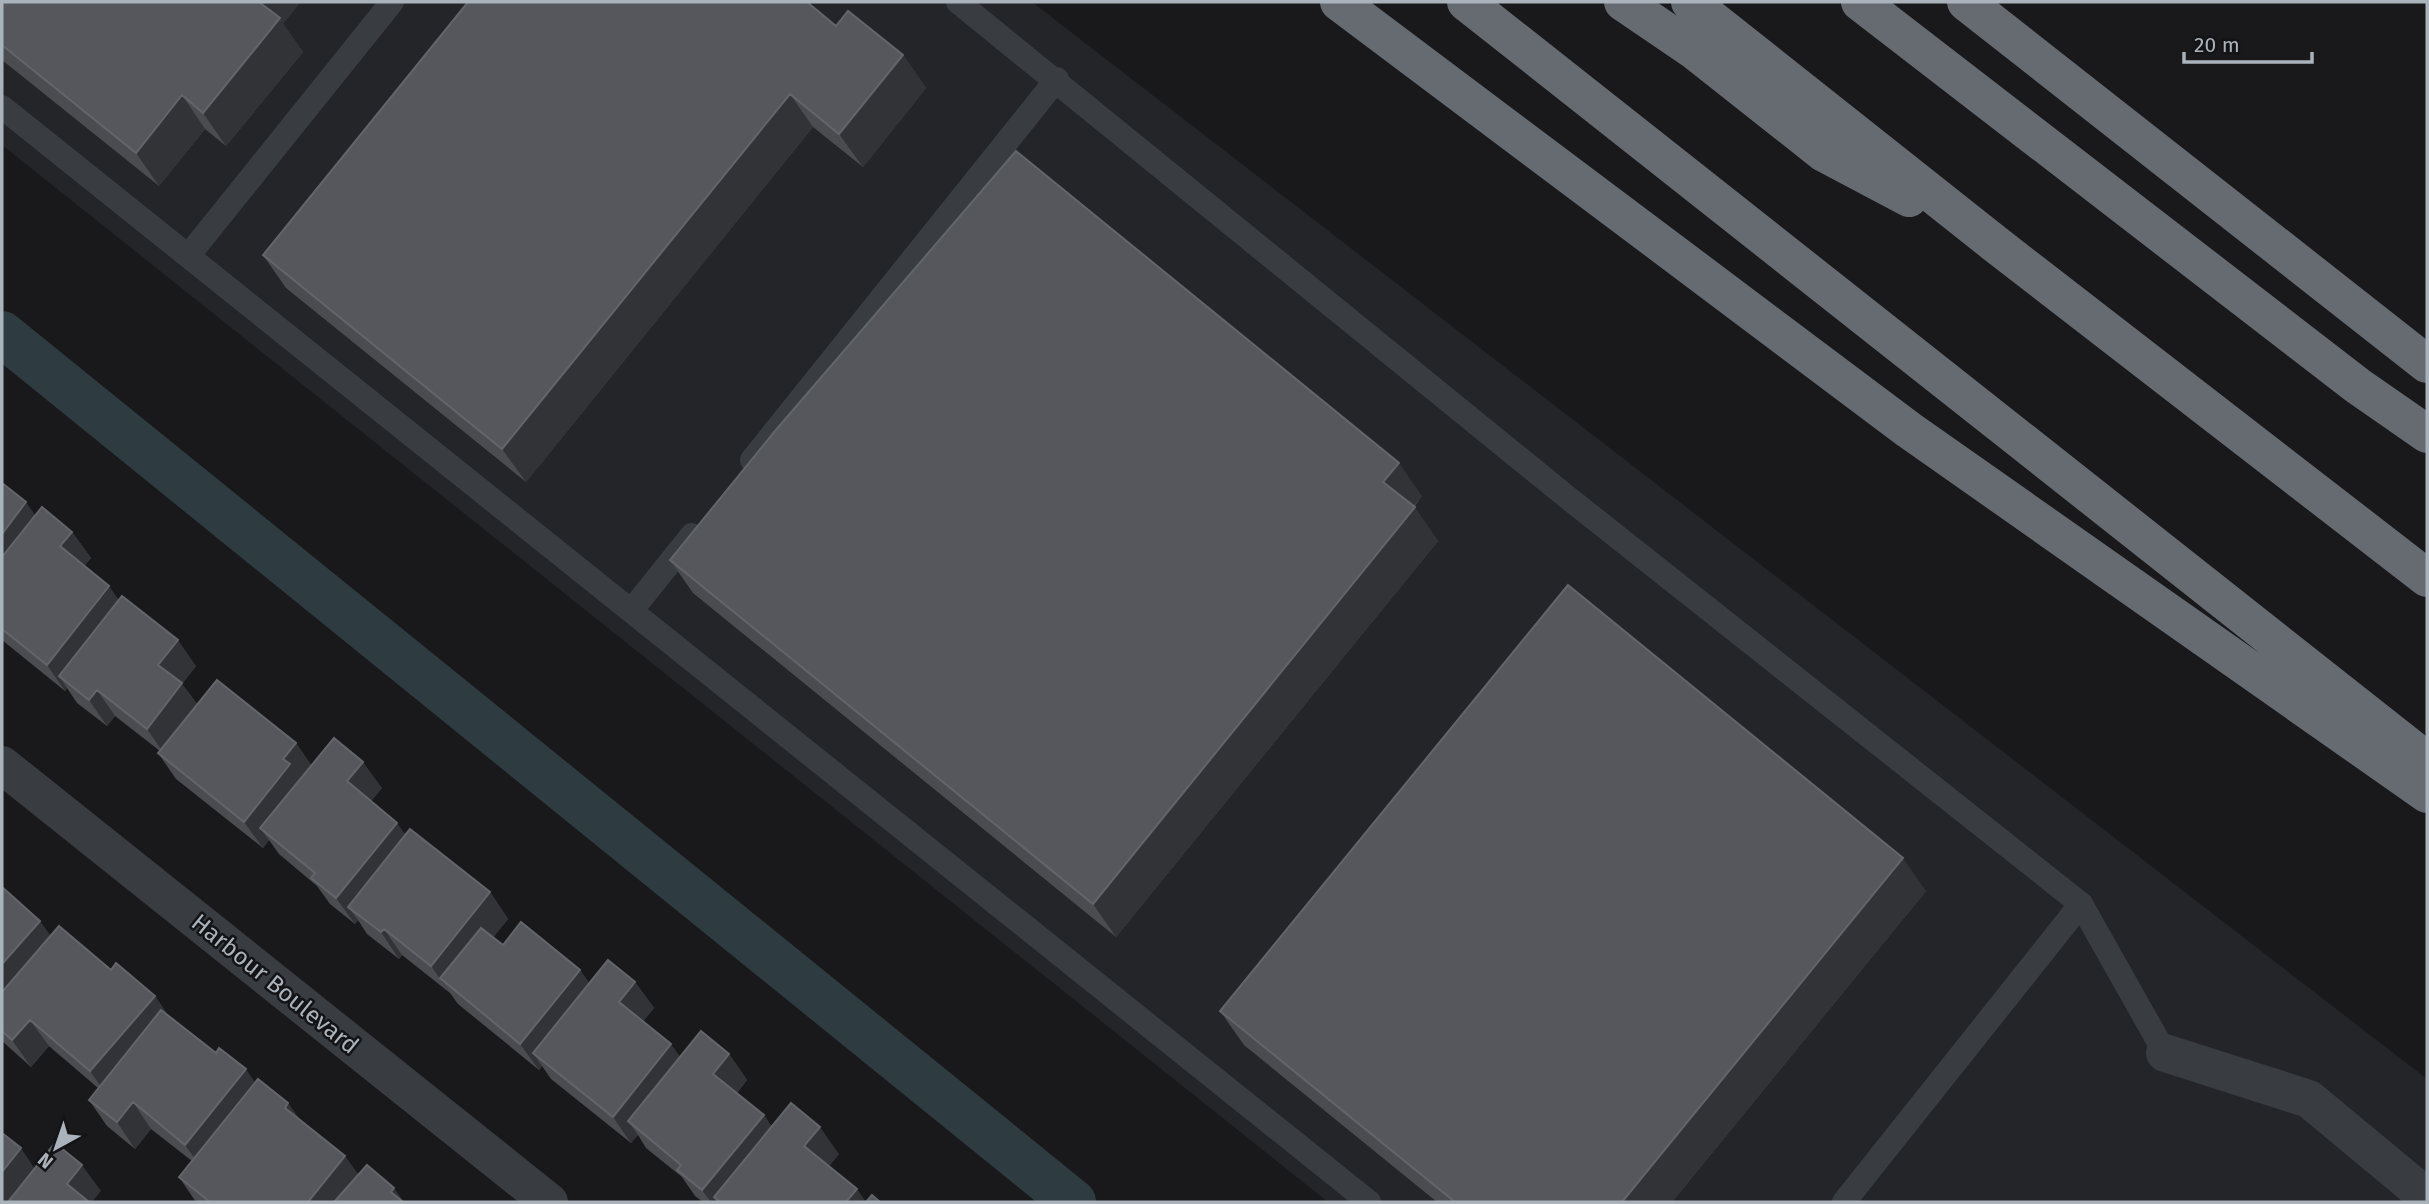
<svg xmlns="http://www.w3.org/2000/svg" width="2429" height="1204" viewBox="0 0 2429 1204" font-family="'Fira Sans',sans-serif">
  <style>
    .built { fill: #242528 }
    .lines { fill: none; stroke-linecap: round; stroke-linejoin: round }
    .canal { stroke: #2e3b40; stroke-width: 46 }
    .service { stroke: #393c40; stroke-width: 24 }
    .minor { stroke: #393c40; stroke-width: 38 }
    .motorway { stroke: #656b71; stroke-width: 38 }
    .wall { fill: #4a4c50 }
    .shaded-wall { fill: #323336 }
    .building { fill: #55575c; stroke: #62656a; stroke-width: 2 }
    .labels { text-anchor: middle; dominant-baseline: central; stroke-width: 5; stroke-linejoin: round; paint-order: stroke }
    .street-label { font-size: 24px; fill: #aab3bb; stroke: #141416 }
  </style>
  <rect width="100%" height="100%" fill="#19191b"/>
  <!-- built -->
  <path class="built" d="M 2,2 L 1032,2 L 2427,1079 L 2427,1202 L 1328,1202 L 2,145 Z"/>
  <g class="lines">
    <!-- canal -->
    <path class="canal" d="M 2,334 L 1073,1202"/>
    <!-- service -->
    <path class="service" d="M 958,2 L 1567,497 L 2081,904 L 2165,1053
      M 2,107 L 1369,1202
      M 188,256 L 392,2
      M 752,460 L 1057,79
      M 631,611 L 692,535
      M 1844,1202 L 2081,904"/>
    <!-- minor -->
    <path class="minor" d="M 2,765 L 549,1202
      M 2165,1053 L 2309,1099 L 2427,1197"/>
    <!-- motorway -->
    <path class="motorway" d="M 1339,2 L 1909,430 L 2427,794
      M 1466,2 L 2427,761
      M 1623,2 L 1695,51 L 1824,153 L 1909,198
      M 1690,2 L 1994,243 L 2427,578
      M 1860,2 L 2358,386 L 2427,434
      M 1966,2 L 2427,364"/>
  </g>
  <!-- wall -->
  <path class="wall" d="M 2,2 L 283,24 L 303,52 L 226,146 L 205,129 L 159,186 L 2,60 Z
    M 836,26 L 903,55 L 926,88 L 863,167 L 813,127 L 526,482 L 286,288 L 263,255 Z
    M 2,483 L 35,515 L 72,532 L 91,558 L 84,566 L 119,600 L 196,666 L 182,684 L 197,704 L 296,743 L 311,765 L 382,788 L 371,801 L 406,835 L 490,892 L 508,919 L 493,937 L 503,945 L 580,970 L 589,983 L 635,982 L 654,1008 L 643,1021 L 680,1057 L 729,1054 L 747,1080 L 737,1093 L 764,1115 L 772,1127 L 839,1154 L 829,1166 L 866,1202 L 880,1202 L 703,1202 L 695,1196 L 682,1177 L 646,1148 L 638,1135 L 631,1143 L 551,1079 L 542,1066 L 539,1070 L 458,1004 L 450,993 L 402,955 L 399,959 L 367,934 L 358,920 L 355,924 L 330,904 L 317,886 L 279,854 L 269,840 L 263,848 L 176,779 L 158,753 L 160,751 L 115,716 L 107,726 L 77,703 L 67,688 L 65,691 L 2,640 Z
    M 1422,496 L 1414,507 L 1438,541 L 1116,937 L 693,593 L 670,560 Z
    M 2,887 L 50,936 L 155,996 L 167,1014 L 216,1053 L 255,1082 L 288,1103 L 300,1120 L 358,1174 L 404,1202 L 196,1202 L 179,1177 L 192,1161 L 151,1129 L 135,1149 L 107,1126 L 89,1100 L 98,1088 L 49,1046 L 31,1067 L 2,1041 Z
    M 1926,891 L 1672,1202 L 1437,1202 L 1244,1045 L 1220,1011 Z"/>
  <!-- shaded-wall -->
  <path class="shaded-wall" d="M 257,2 L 301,2 L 283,24 L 303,52 L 226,146 L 203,113 Z
    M 903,55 L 926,88 L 863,167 L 839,134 Z
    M 790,94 L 813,127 L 526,482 L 502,449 Z
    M 182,95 L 205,129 L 159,186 L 136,153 Z
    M 1399,463 L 1422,496 L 1406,515 L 1383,482 Z
    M 26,502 L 45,529 L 2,584 L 2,534 Z
    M 1415,507 L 1438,541 L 1116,937 L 1093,904 Z
    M 72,532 L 91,558 L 78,573 L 60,546 Z
    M 109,586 L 128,613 L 59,676 L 67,688 L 65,691 L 47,665 Z
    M 178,640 L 196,666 L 182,684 L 201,710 L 165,755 L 147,729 L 158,665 Z
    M 97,690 L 115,716 L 107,726 L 89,700 Z
    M 296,743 L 314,770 L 260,828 L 269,840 L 263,848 L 244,822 L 283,759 Z
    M 363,762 L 382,788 L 365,808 L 347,781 Z
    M 397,823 L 416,849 L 348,907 L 358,920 L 355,924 L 336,898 Z
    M 1903,858 L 1926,891 L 1672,1202 L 1622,1202 Z
    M 490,892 L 508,919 L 453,989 L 440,978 L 450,993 L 431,966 Z
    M 40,921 L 59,947 L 2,1012 L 2,964 Z
    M 384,929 L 402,955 L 399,959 L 381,932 Z
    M 580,970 L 599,997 L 533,1053 L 542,1066 L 539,1070 L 520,1044 Z
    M 635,982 L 654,1008 L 638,1028 L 619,1002 Z
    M 155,996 L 173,1023 L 109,1098 L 90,1071 Z
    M 30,1020 L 49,1046 L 31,1067 L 12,1040 Z
    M 671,1044 L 690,1070 L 628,1121 L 638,1135 L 631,1143 L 613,1117 Z
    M 729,1054 L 747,1080 L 731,1100 L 713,1074 Z
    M 246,1069 L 264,1096 L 204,1171 L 185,1145 Z
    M 133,1102 L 151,1129 L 135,1149 L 117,1122 Z
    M 288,1103 L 307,1130 L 285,1108 Z
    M 764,1115 L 782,1141 L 714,1197 L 717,1202 L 711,1202 L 702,1190 Z
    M 820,1127 L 839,1154 L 823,1173 L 804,1146 Z
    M 21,1148 L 39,1175 L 17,1202 L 2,1202 L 2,1172 Z
    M 345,1156 L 364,1182 L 347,1202 L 308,1202 Z
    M 82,1165 L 101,1191 L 92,1202 L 80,1202 L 67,1184 Z
    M 394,1188 L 404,1202 L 398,1202 L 391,1192 Z
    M 857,1189 L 866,1202 L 846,1202 Z"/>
  <!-- building -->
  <path class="building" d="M 2,2 L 259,2 L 280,18 L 203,113 L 182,95 L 136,153 L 2,45 Z
    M 468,2 L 807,2 L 836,26 L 848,11 L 903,55 L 839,134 L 790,94 L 502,449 L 263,255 Z
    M 1016,151 L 1399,463 L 1383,482 L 1415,507 L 1093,904 L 670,560 L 775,431 Z
    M 2,483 L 26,502 L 2,534 Z
    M 42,507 L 72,532 L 60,546 L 109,586 L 47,665 L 2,629 L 2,557 Z
    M 1568,585 L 1903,858 L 1622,1202 L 1455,1202 L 1220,1011 Z
    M 122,596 L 178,640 L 158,665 L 182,683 L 147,729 L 97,690 L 89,700 L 59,676 Z
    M 217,680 L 296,743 L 283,759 L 290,764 L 244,822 L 158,753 Z
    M 334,738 L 363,762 L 347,781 L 397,823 L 336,898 L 311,878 L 315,873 L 260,828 Z
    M 410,829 L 490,892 L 431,966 L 384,929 L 381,932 L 348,907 Z
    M 2,887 L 40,921 L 2,964 Z
    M 521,922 L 580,970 L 520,1044 L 440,978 L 481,928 L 503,945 Z
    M 59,926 L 111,970 L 116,963 L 155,996 L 90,1071 L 30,1020 L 12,1040 L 2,1031 L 2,992 Z
    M 608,960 L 635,982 L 619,1002 L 671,1044 L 613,1117 L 533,1053 Z
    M 161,1010 L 216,1053 L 219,1048 L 246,1069 L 185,1145 L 133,1102 L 117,1122 L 89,1100 Z
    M 701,1031 L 729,1054 L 713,1074 L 764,1115 L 702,1190 L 677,1170 L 681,1165 L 628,1121 Z
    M 258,1079 L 288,1103 L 285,1108 L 345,1156 L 308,1202 L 210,1202 L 179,1177 Z
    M 791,1103 L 820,1127 L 804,1146 L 857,1189 L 846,1202 L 720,1202 L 714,1197 Z
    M 2,1133 L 21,1148 L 2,1172 Z
    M 55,1143 L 82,1165 L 67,1184 L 89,1202 L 8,1202 Z
    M 367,1165 L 394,1188 L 391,1192 L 403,1202 L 334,1202 Z
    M 872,1195 L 880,1202 L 866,1202 Z"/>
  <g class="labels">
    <!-- street labels -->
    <g class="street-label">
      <text transform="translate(275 984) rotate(39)">Harbour Boulevard</text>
    </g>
  </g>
  <!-- border -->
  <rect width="2429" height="1204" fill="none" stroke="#aab3bb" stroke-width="7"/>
  <!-- north arrow -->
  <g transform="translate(56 1148) rotate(220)" stroke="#141416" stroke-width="5" paint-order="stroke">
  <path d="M0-5L12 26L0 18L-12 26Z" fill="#aab3bb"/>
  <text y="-10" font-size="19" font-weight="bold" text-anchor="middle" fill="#aab3bb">N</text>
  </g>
  <!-- scale -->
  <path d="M2184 52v10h128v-10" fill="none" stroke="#aab3bb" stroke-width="3.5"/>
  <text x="2194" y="52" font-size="21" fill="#aab3bb" stroke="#141416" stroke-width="5" paint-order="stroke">20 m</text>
</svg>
